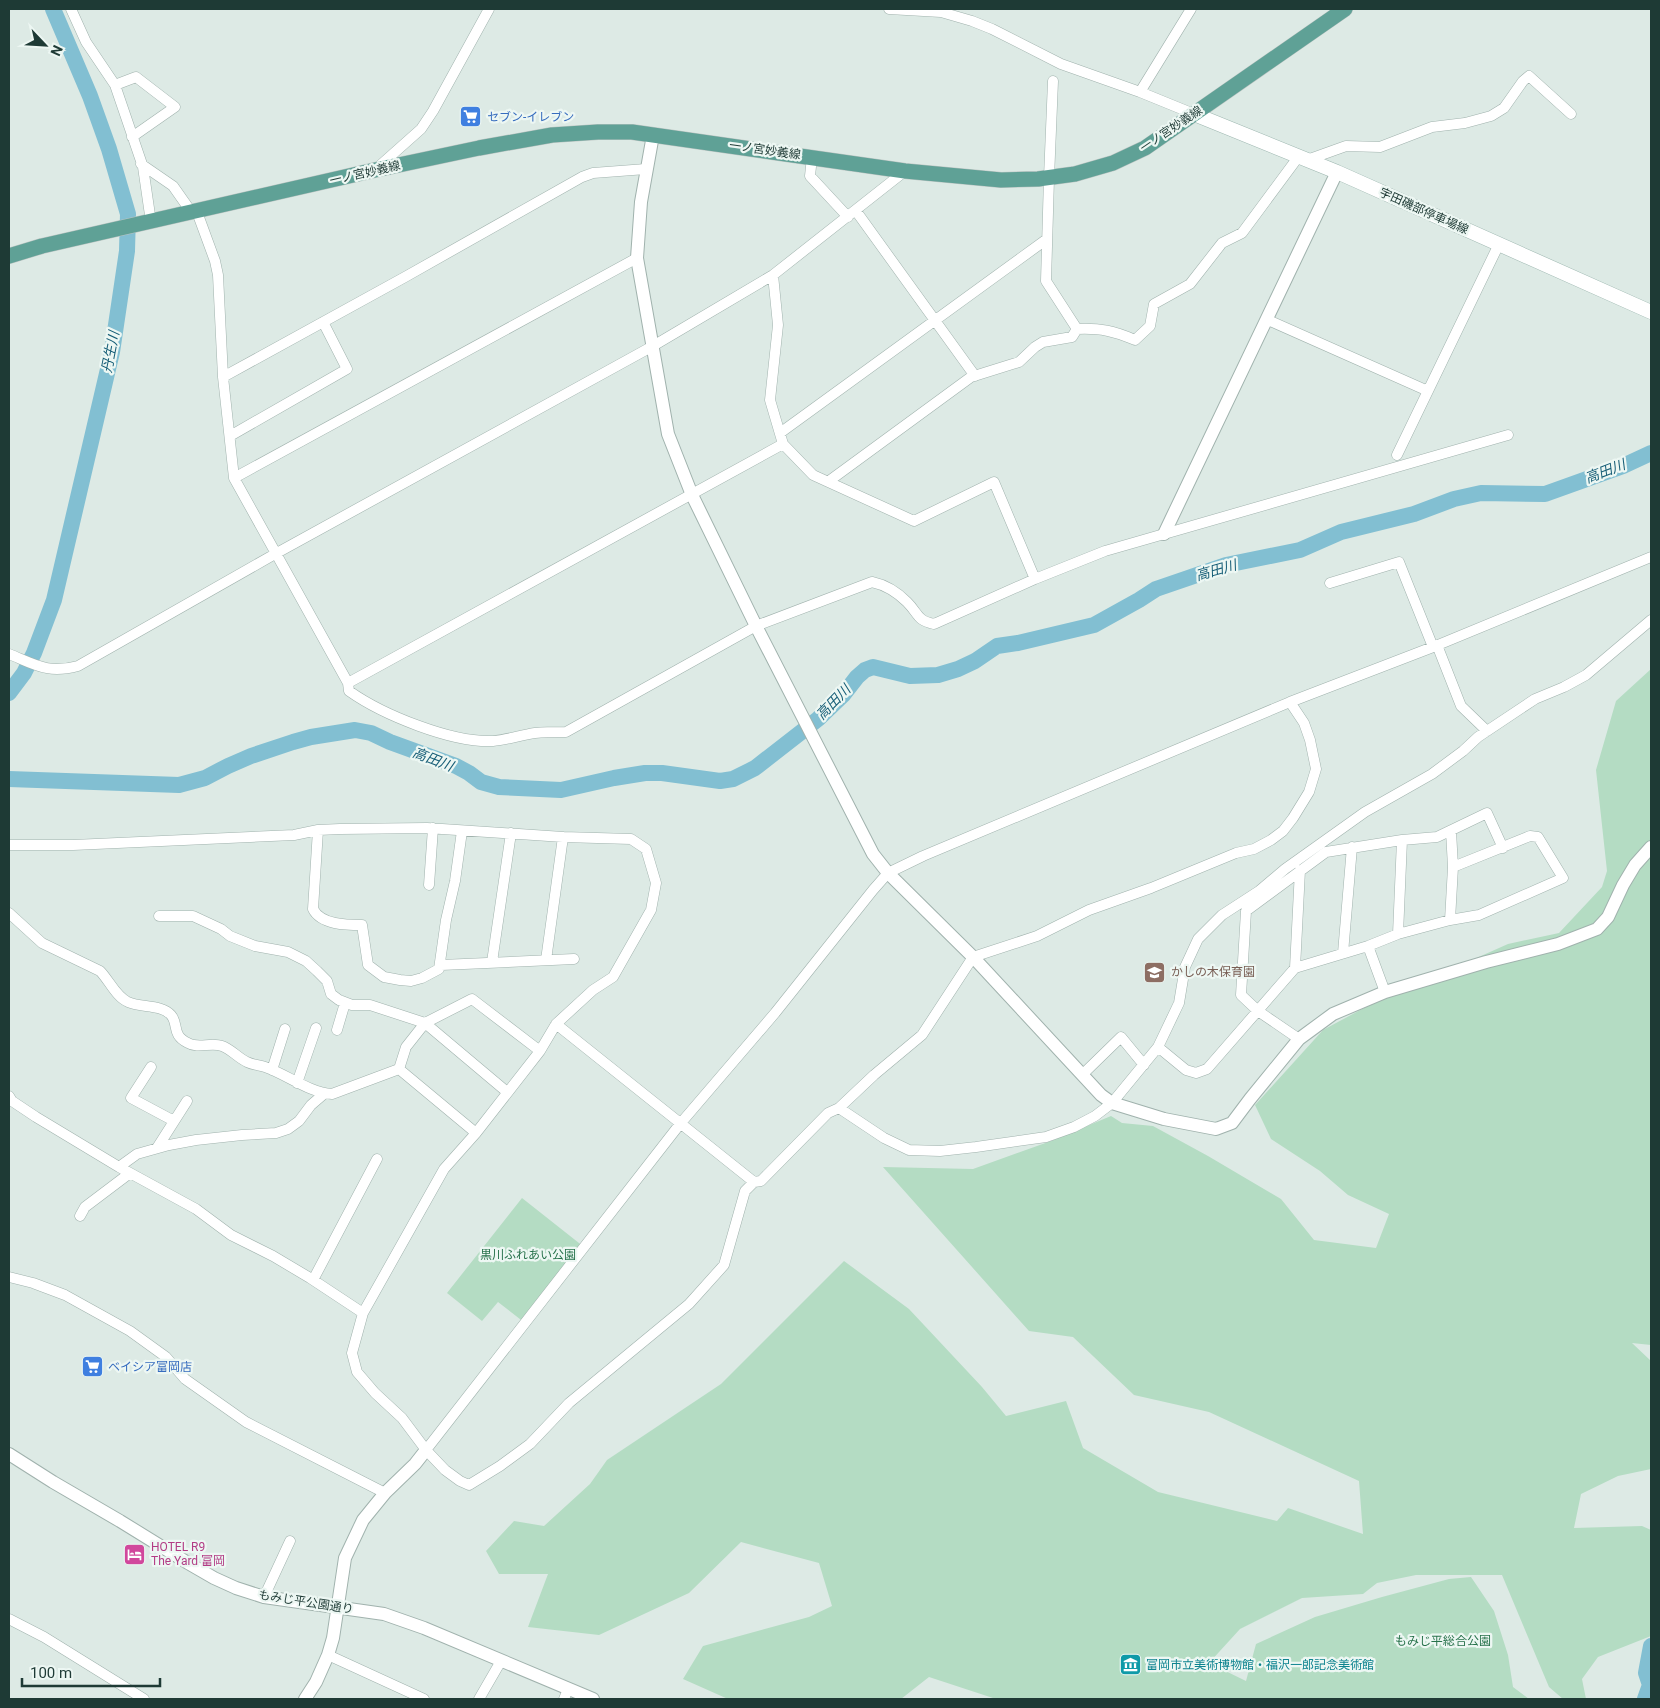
<svg xmlns="http://www.w3.org/2000/svg" width="1660" height="1708" viewBox="0 0 1660 1708" font-family="Roboto,'Noto Sans JP',sans-serif">
  <style>
    .green { fill: #b4dcc3 }
    .lines { fill: none; stroke-linecap: round; stroke-linejoin: round }
    .river { stroke: #82bfd2; stroke-width: 16 }
    .minor-casing { stroke: #a0b2ad; stroke-width: 11 }
    .tertiary-casing { stroke: #a0b2ad; stroke-width: 14 }
    .secondary-casing { stroke: #9cb6af; stroke-width: 15 }
    .primary-casing { stroke: #bcc4c2; stroke-width: 16 }
    .minor { stroke: #fff; stroke-width: 10 }
    .tertiary { stroke: #fff; stroke-width: 12 }
    .secondary { stroke: #fff; stroke-width: 14 }
    .primary { stroke: #5fa196; stroke-width: 15 }
    .labels { text-anchor: middle; dominant-baseline: central; stroke-width: 4.5; stroke-linejoin: round; paint-order: stroke }
    .shop-label { font-size: 12px; fill: #366cbe; stroke: #edf7f3; text-anchor: start }
    .street-label { font-size: 12px; fill: #1e3a35; stroke: #edf7f3 }
    .education-label { font-size: 12px; fill: #785e54; stroke: #edf7f3; text-anchor: start }
    .park-label { font-size: 12px; fill: #27724b; stroke: #edf7f3 }
    .hotel-label { font-size: 12px; fill: #b23c85; stroke: #edf7f3; text-anchor: start }
    .culture-label { font-size: 12px; fill: #0d838f; stroke: #edf7f3; text-anchor: start }
    .water-label { font-size: 14px; font-style: italic; fill: #175e77; stroke: #edf7f3 }
  </style>
  <rect width="100%" height="100%" fill="#ddeae5"/>
  <!-- green -->
  <path class="green" d="M 1651,669 L 1651,1345 L 1632,1343 L 1651,1361 L 1651,1469 L 1618,1476 L 1581,1494 L 1574,1528 L 1642,1526 L 1651,1530 L 1651,1636 L 1598,1657 L 1582,1679 L 1586,1699 L 1563,1699 L 1549,1687 L 1502,1575 L 1416,1575 L 1377,1583 L 1363,1594 L 1302,1598 L 1240,1629 L 1209,1663 L 1246,1681 L 1256,1644 L 1315,1617 L 1382,1597 L 1449,1579 L 1471,1577 L 1494,1611 L 1508,1655 L 1513,1687 L 1529,1699 L 996,1699 L 929,1677 L 901,1699 L 728,1699 L 683,1679 L 703,1646 L 809,1617 L 832,1606 L 819,1563 L 741,1542 L 689,1593 L 599,1635 L 528,1627 L 548,1574 L 499,1574 L 486,1551 L 514,1521 L 544,1526 L 590,1484 L 607,1460 L 721,1384 L 844,1261 L 909,1309 L 982,1387 L 1006,1416 L 1066,1401 L 1083,1448 L 1158,1492 L 1277,1521 L 1288,1508 L 1363,1534 L 1359,1481 L 1209,1412 L 1134,1395 L 1073,1337 L 1029,1331 L 883,1167 L 973,1169 L 1051,1141 L 1111,1116 L 1122,1123 L 1153,1126 L 1208,1156 L 1281,1199 L 1314,1240 L 1376,1248 L 1389,1214 L 1348,1195 L 1320,1171 L 1271,1139 L 1255,1105 L 1323,1030 L 1364,1008 L 1508,944 L 1559,933 L 1602,887 L 1607,871 L 1596,770 L 1616,701 Z
    M 522,1198 L 584,1247 L 525,1323 L 498,1302 L 482,1321 L 447,1293 Z"/>
  <g class="lines">
    <!-- river -->
    <path class="river" d="M 9,693 L 24,673 L 34,653 L 54,600 L 112,352 L 127,251 L 128,214 L 109,149 L 90,96 L 53,9
      M 9,779 L 179,785 L 205,778 L 228,766 L 251,756 L 293,742 L 311,737 L 355,730 L 371,733 L 390,742 L 456,766 L 469,773 L 481,782 L 499,787 L 561,790 L 614,778 L 645,773 L 662,773 L 720,781 L 733,779 L 755,768 L 818,719 L 843,695 L 857,677 L 865,670 L 873,667 L 910,676 L 938,675 L 958,669 L 975,661 L 997,646 L 1018,643 L 1094,625 L 1139,600 L 1156,589 L 1226,565 L 1300,550 L 1341,532 L 1414,514 L 1454,499 L 1481,493 L 1545,494 L 1623,466 L 1651,453
      M 1645,1699 L 1650,1685 L 1646,1673 L 1651,1646"/>
    <defs>
      <path id="minor" d="M 71,9 L 86,42 L 115,85 L 143,167 L 151,222
        M 889,9 L 941,12 L 972,21 L 992,29 L 1061,64 L 1140,92 L 1194,114
        M 115,85 L 136,77 L 175,107 L 132,137
        M 1140,92 L 1191,9
        M 812,157 L 810,176 L 848,217
        M 1307,160 L 1346,146 L 1380,147 L 1432,127 L 1465,123 L 1491,116 L 1504,108 L 1523,81 L 1529,76 L 1571,114
        M 141,164 L 173,186 L 192,213
        M 376,169 L 421,129 L 433,111 L 489,9
        M 856,211 L 975,376
        M 197,212 L 215,261 L 218,275 L 223,377 L 234,478 L 348,683 L 349,691 C 383,715 452,743 493,741 C 507,740 521,735 535,733 C 545,732 556,732 566,732 L 756,626 L 872,582 C 886,585 897,592 907,602 C 919,614 916,620 934,624 L 1035,579 L 1105,551 L 1508,435
        M 773,275 L 778,325 L 770,400 L 783,444 L 813,475 L 914,521 L 994,482 L 1035,579
        M 1268,320 L 1428,391
        M 1077,329 C 1101,328 1114,331 1135,340 L 1150,326 L 1154,304 L 1190,284 L 1222,243 L 1242,233 L 1299,156
        M 223,377 L 405,277 L 582,177 L 593,173 L 646,169
        M 780,433 L 1047,239
        M 230,436 L 347,369 L 323,322
        M 1397,455 L 1499,244
        M 234,478 L 637,258
        M 829,481 L 971,377 L 1019,362 L 1035,347 L 1043,342 L 1072,337 L 1077,329 L 1046,281 L 1049,178 L 1053,81
        M 1330,583 L 1399,562 L 1433,647
        M 1437,645 L 1461,706 L 1487,731
        M 9,654 C 36,665 48,674 78,666 L 275,554 L 653,346 L 773,275 L 905,171
        M 348,683 L 783,444
        M 318,830 L 313,909 C 321,925 347,925 362,925 L 368,965 L 384,977 L 400,980 L 411,981 L 422,978 L 439,969 L 446,920 L 455,881 L 462,831
        M 1451,831 L 1453,867
        M 9,845 L 73,845 L 294,835 L 318,830 L 340,829 L 427,828 L 563,837 L 631,839 L 646,849 L 656,883 L 651,910 L 613,977 L 593,990 L 556,1024
        M 429,885 L 433,828
        M 9,913 L 42,943 L 100,971 C 109,980 116,997 128,1002 C 141,1008 161,1004 171,1015 C 179,1024 171,1035 188,1043 C 198,1049 211,1042 222,1046 C 231,1049 238,1058 247,1062 C 253,1065 259,1065 265,1067 C 288,1075 308,1092 332,1094 L 399,1069 L 406,1047 L 425,1023 L 472,999 L 540,1051
        M 159,916 L 193,916 L 221,929 L 230,936 L 255,946 L 288,952 L 306,961 L 317,971 L 327,981 L 331,994 L 339,1000 L 352,1005 L 370,1005 L 425,1023 L 507,1092
        M 1398,934 L 1402,840
        M 1368,946 L 1385,992
        M 1343,953 L 1352,847
        M 546,960 L 563,837
        M 492,962 L 511,833
        M 441,965 L 574,959
        M 1295,968 L 1300,870
        M 337,1030 L 345,1003
        M 1299,1039 L 1258,1011 L 1241,995 L 1246,911 L 1326,852 L 1402,840 L 1437,837 L 1487,813 L 1503,848
        M 1158,1047 L 1186,1070 L 1196,1073 L 1207,1069 L 1295,968 L 1368,946 L 1398,934 L 1450,920 L 1479,915 L 1563,878 L 1538,837 L 1530,836 L 1453,867 L 1450,920
        M 151,1067 L 131,1098 L 174,1121
        M 399,1069 L 476,1133
        M 272,1070 L 285,1029
        M 1083,1074 L 1121,1037 L 1144,1065
        M 297,1083 L 316,1028
        M 9,1096 L 12,1101 L 36,1117 L 119,1167 L 196,1209 L 231,1235 L 273,1256 L 310,1278 L 363,1313
        M 839,1108 L 884,1138 L 909,1150 L 940,1151 L 976,1147 L 1046,1137 L 1074,1127 L 1095,1116 L 1112,1103 L 1158,1047 L 1179,1003 L 1185,967 L 1198,939 L 1222,915 L 1259,891 L 1285,869 L 1365,812 L 1432,774 L 1463,751 L 1478,737 L 1535,699 L 1564,687 L 1586,675 L 1651,620
        M 157,1148 L 187,1101
        M 119,1167 L 137,1154 L 169,1145 L 196,1140 L 242,1135 L 276,1133 L 288,1129 L 299,1121 L 311,1105 L 325,1093
        M 754,1182 L 556,1024 L 540,1051 L 476,1133 L 444,1169 L 363,1313 L 352,1353 L 357,1372 L 375,1393 L 402,1418 L 426,1450 L 445,1470 L 460,1481 L 469,1485 L 500,1466 L 530,1444 L 569,1403 L 689,1304 L 724,1265 L 745,1191 L 754,1182 L 761,1181 L 828,1113 L 839,1108 L 874,1075 L 922,1035 L 973,957 L 1037,936 L 1089,910 L 1151,888 L 1236,853 L 1254,849 L 1271,840 L 1283,831 L 1293,818 L 1309,792 L 1316,769 L 1310,740 L 1304,723 L 1290,702
        M 80,1216 L 85,1207 L 130,1173
        M 9,1277 L 33,1283 L 65,1295 L 130,1331 L 166,1357 L 185,1379 L 246,1422 L 385,1493
        M 313,1280 L 377,1159
        M 426,1450 L 680,1124 L 775,1013 L 873,890 L 888,873 L 923,856 L 1290,702 L 1433,647 L 1651,557
        M 264,1597 L 290,1541
        M 9,1619 L 44,1637 L 144,1699
        M 328,1655 L 424,1699
        M 479,1699 L 501,1661
        M 564,1699 L 568,1689"/>
      <path id="tertiary" d="M 653,135 L 641,202 L 637,258 L 668,434 L 692,495 L 756,626 L 873,854 L 888,873 L 973,957 L 1101,1095 L 1112,1103 L 1164,1119 L 1216,1129 L 1232,1123 L 1250,1099 L 1299,1039 L 1333,1014 L 1385,992 L 1486,962 L 1558,944 L 1597,929 L 1608,917 L 1623,885 L 1635,865 L 1651,847
        M 1164,534 L 1337,172
        M 9,1454 L 53,1482 L 120,1521 L 188,1563 L 214,1578 L 236,1588 L 264,1597 L 384,1614 L 424,1628 L 593,1699
        M 305,1699 L 316,1682 L 328,1655 L 333,1638 L 345,1558 L 363,1520 L 385,1493 L 415,1464 L 426,1450"/>
      <path id="secondary" d="M 1194,114 L 1337,172 L 1651,312"/>
      <path id="primary" d="M 9,256 L 42,246 L 375,170 L 479,148 L 552,135 L 598,132 L 632,132 L 905,171 L 1001,180 L 1038,179 L 1075,174 L 1113,163 L 1145,148 L 1345,9"/>
    </defs>
    <!-- minor casing -->
    <use href="#minor" class="minor-casing"/>
    <!-- tertiary casing -->
    <use href="#tertiary" class="tertiary-casing"/>
    <!-- secondary casing -->
    <use href="#secondary" class="secondary-casing"/>
    <!-- primary casing -->
    <use href="#primary" class="primary-casing"/>
    <!-- minor -->
    <use href="#minor" class="minor"/>
    <!-- tertiary -->
    <use href="#tertiary" class="tertiary"/>
    <!-- secondary -->
    <use href="#secondary" class="secondary"/>
    <!-- primary -->
    <use href="#primary" class="primary"/>
  </g>
  <!-- icons -->
  <defs>
    <symbol id="supermarket-square" viewBox="-11 -11 22 22"><rect x="-9" y="-9" width="18" height="18" rx="4" fill="#3f7fe0" stroke="#edf7f3"/><path d="M-6-5.5h2.5l.6 2H6L4.5 2H-2.5L-4.4-4H-6ZM-1.5 3.2a1.3 1.3 0 1 0 .1 0ZM3 3.2a1.3 1.3 0 1 0 .1 0Z" fill="#fff"/></symbol>
    <symbol id="school-square" viewBox="-11 -11 22 22"><rect x="-9" y="-9" width="18" height="18" rx="4" fill="#8d6e63" stroke="#edf7f3"/><path d="M0-5L7-2L0 1L-7-2ZM-4 1L0 2.5L4 1V4Q0 6-4 4Z" fill="#fff"/></symbol>
    <symbol id="hotel-square" viewBox="-11 -11 22 22"><rect x="-9" y="-9" width="18" height="18" rx="4" fill="#d1479c" stroke="#edf7f3"/><path d="M-6-4.5h1.5V1H6V5H4.5V3h-9V5H-6ZM-4 0a1.8 1.8 0 1 1 3.6 0ZM.5 0V-2.5h3Q6-2.5 6 0Z" fill="#fff"/></symbol>
    <symbol id="museum-square" viewBox="-11 -11 22 22"><rect x="-9" y="-9" width="18" height="18" rx="4" fill="#0f9aa8" stroke="#edf7f3"/><path d="M0-6L6-3V-2H-6V-3ZM-5-1h2V3h-2ZM-1-1h2V3h-2ZM3-1h2V3H3ZM-6 4H6V6H-6Z" fill="#fff"/></symbol>
  </defs>
  <g fill-rule="evenodd">
    <use href="#supermarket-square" x="458" y="104" width="25" height="25"/>
    <use href="#school-square" x="1142" y="960" width="25" height="25"/>
    <use href="#supermarket-square" x="80" y="1354" width="25" height="25"/>
    <use href="#hotel-square" x="122" y="1542" width="25" height="25"/>
    <use href="#museum-square" x="1118" y="1652" width="25" height="25"/>
  </g>
  <g class="labels">
    <!-- shop labels -->
    <g class="shop-label">
      <text x="487" y="117">セブン-イレブン</text>
      <text x="108" y="1367">ベイシア富岡店</text>
    </g>
    <!-- street labels -->
    <g class="street-label">
      <text transform="translate(1171 129) rotate(-34)">一ノ宮妙義線</text>
      <text transform="translate(765 150) rotate(8)">一ノ宮妙義線</text>
      <text transform="translate(365 173) rotate(-13)">一ノ宮妙義線</text>
      <text transform="translate(1424 211) rotate(24)">宇田磯部停車場線</text>
      <text transform="translate(306 1602) rotate(9)">もみじ平公園通り</text>
    </g>
    <!-- education labels -->
    <g class="education-label">
      <text x="1171" y="972">かしの木保育園</text>
    </g>
    <!-- park labels -->
    <g class="park-label">
      <text x="528" y="1255">黒川ふれあい公園</text>
      <text x="1443" y="1641">もみじ平総合公園</text>
    </g>
    <!-- hotel labels -->
    <g class="hotel-label">
      <text x="151" y="1547">HOTEL R9<tspan x="151" dy="14">The Yard 富岡</tspan></text>
    </g>
    <!-- culture labels -->
    <g class="culture-label">
      <text x="1146" y="1665">富岡市立美術博物館・福沢一郎記念美術館</text>
    </g>
    <!-- water labels -->
    <g class="water-label">
      <text transform="translate(110 352) rotate(-79)">丹生川</text>
      <text transform="translate(1605 471) rotate(-21)">高田川</text>
      <text transform="translate(1216 570) rotate(-16)">高田川</text>
      <text transform="translate(833 702) rotate(-46)">高田川</text>
      <text transform="translate(433 759) rotate(21)">高田川</text>
    </g>
  </g>
  <!-- border -->
  <rect width="1660" height="1708" fill="none" stroke="#1e3a35" stroke-width="20"/>
  <!-- north arrow -->
  <g transform="translate(45 45) rotate(115)" stroke="#edf7f3" stroke-width="4" paint-order="stroke">
  <path d="M0-4L9 19L0 12L-9 19Z" fill="#1e3a35"/>
  <text y="-8" font-size="14" font-weight="bold" text-anchor="middle" fill="#1e3a35">N</text>
  </g>
  <!-- scale -->
  <path d="M22 1678v8h138v-8" fill="none" stroke="#1e3a35" stroke-width="2.5"/>
  <text x="30" y="1678" font-size="15" fill="#1e3a35" stroke="#edf7f3" stroke-width="4" paint-order="stroke">100 m</text>
</svg>
